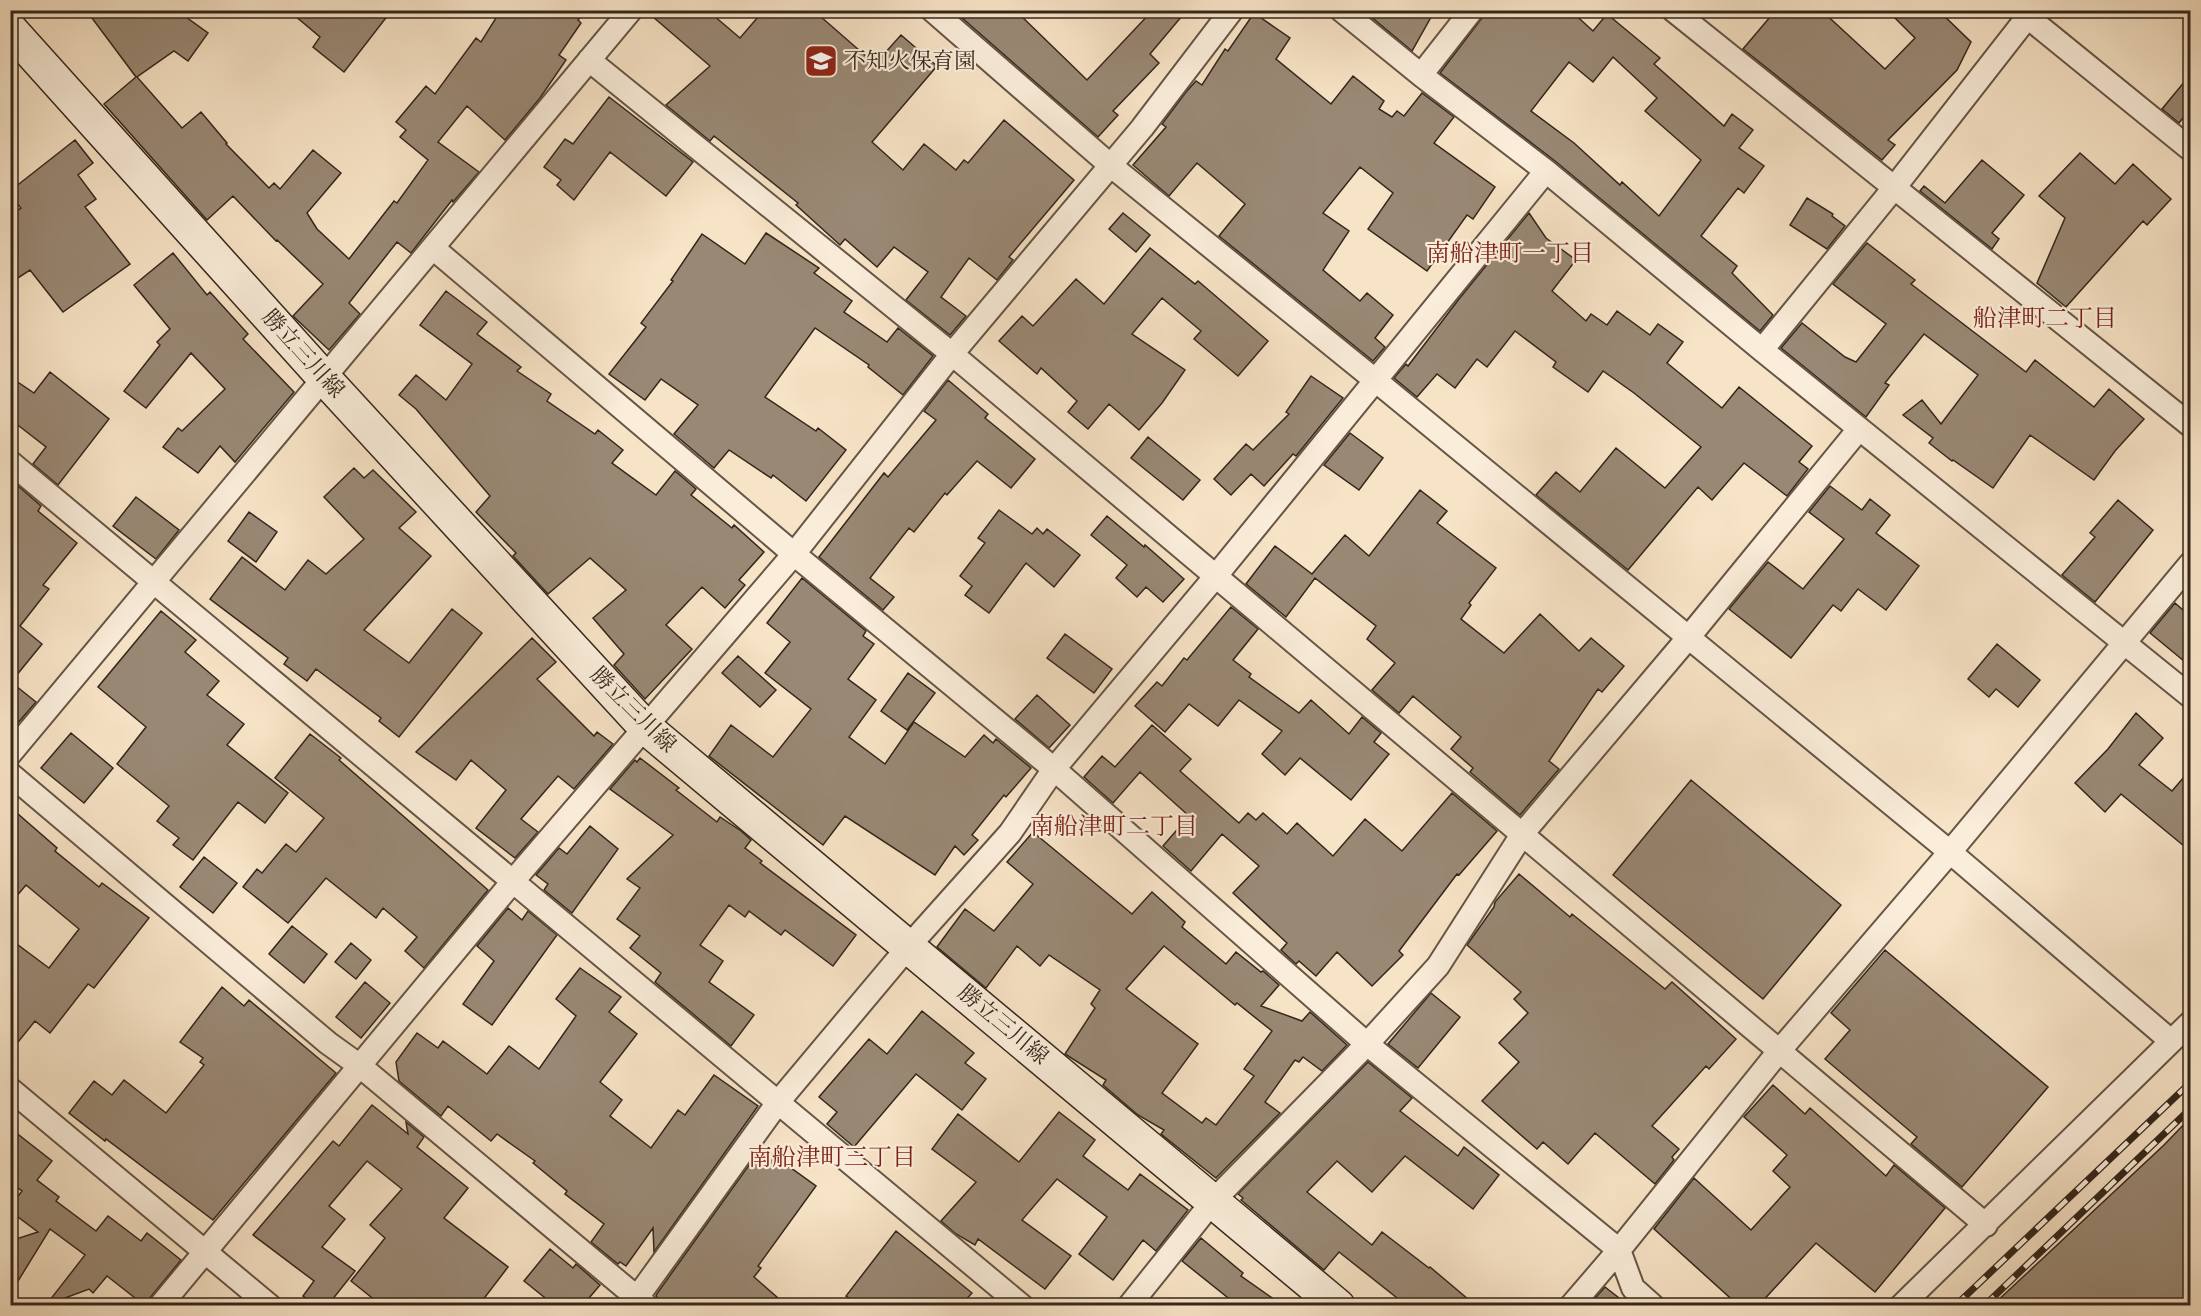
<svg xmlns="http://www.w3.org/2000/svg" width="2201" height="1316" viewBox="0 0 2201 1316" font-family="'Libre Bodoni','Noto Serif JP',serif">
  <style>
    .building { fill: #998874; stroke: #34261c; stroke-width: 1.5; fill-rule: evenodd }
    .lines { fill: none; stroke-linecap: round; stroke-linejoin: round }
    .minor-casing { stroke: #655546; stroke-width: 26 }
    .secondary-casing { stroke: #34261c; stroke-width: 36 }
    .minor { stroke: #faedda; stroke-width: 22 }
    .secondary { stroke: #faedda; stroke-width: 33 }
    .rail-casing { stroke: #34261c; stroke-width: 7 }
    .rail { stroke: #faedda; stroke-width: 4.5; stroke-dasharray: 14; stroke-linecap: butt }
    .labels { text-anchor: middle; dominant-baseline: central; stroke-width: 4.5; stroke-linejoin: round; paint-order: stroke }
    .poi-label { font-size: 22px; fill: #34261c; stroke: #faedda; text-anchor: start }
    .street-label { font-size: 22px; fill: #34261c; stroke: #faedda }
    .neighbourhood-label { font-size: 24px; fill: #7a1f14; stroke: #faedda }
  </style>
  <rect width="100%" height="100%" fill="#f7e3c6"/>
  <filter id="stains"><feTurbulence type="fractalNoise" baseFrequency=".00333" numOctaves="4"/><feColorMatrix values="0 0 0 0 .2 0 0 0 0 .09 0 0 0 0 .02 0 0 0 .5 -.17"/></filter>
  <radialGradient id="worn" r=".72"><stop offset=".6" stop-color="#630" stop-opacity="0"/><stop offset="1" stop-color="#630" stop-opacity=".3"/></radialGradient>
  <!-- building -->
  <path class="building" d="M 86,10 L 176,10 L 208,33 L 188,61 L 174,51 L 137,77 L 182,128 L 201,112 L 227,143 L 226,144 L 269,188 L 274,183 L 280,189 L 313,150 L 341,173 L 307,213 L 317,229 L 349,259 L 394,201 L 397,203 L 428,160 L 400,137 L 406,130 L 396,122 L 426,86 L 435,94 L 476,38 L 481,42 L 501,10 L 586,10 L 578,20 L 581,23 L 559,55 L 566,60 L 540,98 L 505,140 L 467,106 L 438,142 L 479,172 L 453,202 L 452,200 L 411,253 L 397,242 L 349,303 L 360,314 L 329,350 L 293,316 L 323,284 L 277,240 L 276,241 L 233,196 L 207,220 L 104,104 L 136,77 Z
    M 288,10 L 392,10 L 344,72 L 313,47 L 320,37 Z
    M 645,10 L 707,10 L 740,38 L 764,10 L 813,10 L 875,64 L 901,35 L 937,66 L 872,142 L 903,170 L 924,144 L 956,170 L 964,160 L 968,163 L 1004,120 L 1074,180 L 1009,257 L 1013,260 L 997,280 L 969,258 L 941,297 L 966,316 L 950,335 L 906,300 L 928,272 L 894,247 L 877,267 L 845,239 L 840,245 L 796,205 L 798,203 L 714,136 L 710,141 L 666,105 L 710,66 Z
    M 953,10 L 1015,10 L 1087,80 L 1153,10 L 1187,10 L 1150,54 L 1159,63 L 1113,111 L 1118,115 L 1098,137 Z
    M 1363,10 L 1435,10 L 1412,51 Z
    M 1488,10 L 1570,10 L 1593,31 L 1607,14 L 1660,58 L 1654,64 L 1724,126 L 1732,114 L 1753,130 L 1739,148 L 1764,166 L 1744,193 L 1738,188 L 1701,236 L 1737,266 L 1732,273 L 1773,315 L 1760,331 L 1555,161 L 1440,73 ZM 1613,57 L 1657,98 L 1645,111 L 1701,160 L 1659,216 L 1622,182 L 1620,185 L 1574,143 L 1531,111 L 1569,62 L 1593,82 Z
    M 1776,10 L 1821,10 L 1885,69 L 1915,38 L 1887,10 L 1938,10 L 1971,42 L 1957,70 L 1888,140 L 1895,145 L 1882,160 L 1743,49 Z
    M 1254,13 L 1290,38 L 1276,59 L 1331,104 L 1353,76 L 1384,101 L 1379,109 L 1392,117 L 1397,111 L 1404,116 L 1422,93 L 1454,117 L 1434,143 L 1495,187 L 1473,219 L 1467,215 L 1427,271 L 1368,229 L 1393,193 L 1360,167 L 1323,213 L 1349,231 L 1323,270 L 1360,301 L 1367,293 L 1393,315 L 1375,338 L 1385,347 L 1373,361 L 1219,236 L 1245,204 L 1197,163 L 1169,196 L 1133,165 L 1166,127 L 1162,124 L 1186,92 L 1196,81 L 1202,85 L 1225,49 L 1228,51 Z
    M 2190,75 L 2190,109 L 2179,123 L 2162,109 Z
    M 609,97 L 693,162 L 666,196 L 610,152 L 574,200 L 557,185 L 561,180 L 544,167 L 565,139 L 573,144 Z
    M 75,140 L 93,163 L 78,175 L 96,199 L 85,207 L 130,264 L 63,312 L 30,270 L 10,283 L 10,216 L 21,208 L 10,195 L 10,191 Z
    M 2080,153 L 2115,184 L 2133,164 L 2171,199 L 2147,225 L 2143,221 L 2066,307 L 2037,283 L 2065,218 L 2039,196 Z
    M 1982,160 L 2024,195 L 1992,233 L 1999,239 L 1992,249 L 1920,191 L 1924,186 L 1945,203 Z
    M 1807,198 L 1833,214 L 1832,216 L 1845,226 L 1827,249 L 1790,225 Z
    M 1123,213 L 1150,235 L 1136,252 L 1109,229 Z
    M 1529,213 L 1546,238 L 1576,260 L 1552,291 L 1586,321 L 1591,314 L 1607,325 L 1617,311 L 1650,335 L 1658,324 L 1683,342 L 1667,363 L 1722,408 L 1739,387 L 1812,446 L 1799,462 L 1808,469 L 1787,496 L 1744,463 L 1712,500 L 1698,487 L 1628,570 L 1536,495 L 1556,472 L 1580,492 L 1616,448 L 1665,488 L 1701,447 L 1634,393 L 1603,371 L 1588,392 L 1553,367 L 1556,362 L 1515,331 L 1487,367 L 1477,359 L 1455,388 L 1437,374 L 1417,397 L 1394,378 L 1406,364 L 1408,366 L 1459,299 Z
    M 766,233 L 819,268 L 814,273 L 852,301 L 844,312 L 887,342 L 898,328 L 933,356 L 903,395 L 868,367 L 869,365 L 815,328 L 765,397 L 816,431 L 818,428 L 846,450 L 806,501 L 773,475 L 771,478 L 729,450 L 714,468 L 674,434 L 698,405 L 661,379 L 645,400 L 609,374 L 646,327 L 641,323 L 673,281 L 671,280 L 702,234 L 745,264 Z
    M 1867,243 L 1915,280 L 1911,284 L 2026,372 L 2035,360 L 2094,407 L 2109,389 L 2144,419 L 2115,451 L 2094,480 L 2030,435 L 1993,488 L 1953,460 L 1952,461 L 1929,443 L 1933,438 L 1903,415 L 1922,400 L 1941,424 L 1978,375 L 1924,334 L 1885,383 L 1889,385 L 1866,417 L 1781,348 L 1802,323 L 1845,357 L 1856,362 L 1886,324 L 1833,284 Z
    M 1150,248 L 1195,284 L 1198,281 L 1268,341 L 1238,376 L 1194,339 L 1201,331 L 1162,298 L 1132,334 L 1185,370 L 1162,403 L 1139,430 L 1109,404 L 1088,429 L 1068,412 L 1077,401 L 1041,368 L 1037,374 L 999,341 L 1022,316 L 1033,326 L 1076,279 L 1104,304 Z
    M 173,253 L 207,295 L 210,292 L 248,334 L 243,339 L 294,392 L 235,462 L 220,446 L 198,473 L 163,447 L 178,428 L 182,431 L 225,389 L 191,353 L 146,408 L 124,391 L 160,345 L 157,342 L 170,329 L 134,285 Z
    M 446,291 L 487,322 L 477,334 L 521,367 L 517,371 L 551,394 L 547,401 L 595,434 L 598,430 L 623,450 L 612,463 L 656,495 L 675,471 L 696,489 L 691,495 L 732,528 L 734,525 L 764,552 L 739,580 L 745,585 L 725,608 L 702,587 L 666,625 L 692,649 L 645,699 L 614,665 L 624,654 L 593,618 L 626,590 L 590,558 L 548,594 L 513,556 L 516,553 L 476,512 L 490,496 L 416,409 L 399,395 L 416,375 L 446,400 L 472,364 L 420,325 Z
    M 50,372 L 109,419 L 58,485 L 33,464 L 46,447 L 10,419 L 10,377 L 34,393 Z
    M 1311,376 L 1343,398 L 1296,456 L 1293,454 L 1264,486 L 1251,474 L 1231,495 L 1214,479 L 1246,444 L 1253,450 L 1289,414 L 1286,412 Z
    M 948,380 L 988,414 L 985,418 L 1035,459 L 1011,488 L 977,461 L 947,495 L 945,493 L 914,532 L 909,528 L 870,578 L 894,597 L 883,610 L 819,557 L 884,473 L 888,477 L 936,420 L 924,411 Z
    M 1350,433 L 1383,458 L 1359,490 L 1324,465 Z
    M 1148,437 L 1200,480 L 1183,500 L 1131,458 Z
    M 354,468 L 364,478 L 373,470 L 416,512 L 399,528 L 431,556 L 364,630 L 409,663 L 452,609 L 482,633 L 399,737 L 379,721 L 381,718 L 316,669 L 307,681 L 284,664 L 288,658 L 210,599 L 242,557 L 285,590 L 308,560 L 326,574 L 364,539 L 324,497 Z
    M 17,485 L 41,506 L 38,511 L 77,543 L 43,585 L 49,589 L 20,626 L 42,644 L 11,682 L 36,702 L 10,732 L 10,493 Z
    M 1830,486 L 1862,510 L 1870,499 L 1890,515 L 1876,533 L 1919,566 L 1886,610 L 1858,589 L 1841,611 L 1833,605 L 1791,658 L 1729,609 L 1768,562 L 1803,589 L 1844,539 L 1809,512 Z
    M 1420,490 L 1447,511 L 1437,523 L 1496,568 L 1469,603 L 1471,605 L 1461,619 L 1504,653 L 1540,614 L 1579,651 L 1591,638 L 1624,666 L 1602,692 L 1598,689 L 1549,761 L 1559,769 L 1520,815 L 1470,772 L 1473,768 L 1451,749 L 1461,737 L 1413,696 L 1399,713 L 1372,690 L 1395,663 L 1367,639 L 1376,626 L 1315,578 L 1286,617 L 1246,584 L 1275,546 L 1312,574 L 1345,535 L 1369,556 Z
    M 136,497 L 179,530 L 156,559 L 113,526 Z
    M 2118,500 L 2153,530 L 2095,602 L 2062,575 L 2095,537 L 2090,533 Z
    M 999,510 L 1032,534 L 1037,528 L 1043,534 L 1047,529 L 1080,555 L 1054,587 L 1026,563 L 989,613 L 965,595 L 972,586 L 960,576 L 985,543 L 978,538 Z
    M 249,512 L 277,532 L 256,562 L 228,541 Z
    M 1107,516 L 1144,547 L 1145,545 L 1184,579 L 1163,602 L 1146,587 L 1137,597 L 1116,578 L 1127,565 L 1091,535 Z
    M 802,578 L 866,631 L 863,636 L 874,644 L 848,679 L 876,700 L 849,737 L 885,764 L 914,722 L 965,757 L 984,735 L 993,743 L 996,739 L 1031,768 L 1006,797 L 1004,795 L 972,835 L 978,840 L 964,855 L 955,846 L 935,875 L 845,816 L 823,845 L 709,756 L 731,725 L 773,757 L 811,709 L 765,673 L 790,642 L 767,623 Z
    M 2175,603 L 2190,616 L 2190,666 L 2150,633 Z
    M 1231,607 L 1258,629 L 1233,660 L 1251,674 L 1249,677 L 1299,713 L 1311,700 L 1349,734 L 1362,717 L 1381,733 L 1374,742 L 1389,754 L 1351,800 L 1300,758 L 1285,775 L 1262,754 L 1282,731 L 1239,700 L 1218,726 L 1189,704 L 1165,732 L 1135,706 L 1157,682 L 1162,686 L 1184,658 L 1187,660 Z
    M 161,611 L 196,640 L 185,652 L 219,681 L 207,695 L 244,724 L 227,745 L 288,793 L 265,823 L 238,802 L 193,860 L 173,845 L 179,838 L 157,821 L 169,806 L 117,764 L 146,727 L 98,687 Z
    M 1065,634 L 1112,669 L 1094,693 L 1047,658 Z
    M 532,638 L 556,662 L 537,679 L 594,736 L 597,732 L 613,744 L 574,789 L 558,776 L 521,819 L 538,832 L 515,858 L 476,828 L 506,790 L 471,760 L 456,780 L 416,752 Z
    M 1997,644 L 2040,680 L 2018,707 L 1996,689 L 1989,697 L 1968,679 Z
    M 738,656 L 776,690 L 760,707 L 722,673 Z
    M 908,673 L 935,693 L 907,730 L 881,711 Z
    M 1037,695 L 1070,725 L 1049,748 L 1015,719 Z
    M 2136,713 L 2163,738 L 2139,765 L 2172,791 L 2190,770 L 2190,851 L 2121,794 L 2105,812 L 2075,783 L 2108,749 Z
    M 1152,725 L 1191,759 L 1180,771 L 1239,823 L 1248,813 L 1256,820 L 1263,813 L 1287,834 L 1297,823 L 1333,856 L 1365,819 L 1402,851 L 1452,793 L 1497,831 L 1459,875 L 1457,874 L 1399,951 L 1403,955 L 1372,986 L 1337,952 L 1316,976 L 1299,961 L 1296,964 L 1281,950 L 1287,943 L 1233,893 L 1259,866 L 1222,834 L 1191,871 L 1163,846 L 1189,816 L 1140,772 L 1113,803 L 1084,777 L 1102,756 L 1115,767 Z
    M 71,733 L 113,768 L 84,803 L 41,768 Z
    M 310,734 L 341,758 L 339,760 L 488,890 L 424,968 L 405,951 L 417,937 L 383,908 L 376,918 L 326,878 L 288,923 L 243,887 L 257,869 L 262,873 L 286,844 L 296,852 L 324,818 L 275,778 Z
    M 640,758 L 679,788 L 676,790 L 717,822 L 720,817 L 741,831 L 751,840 L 745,848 L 762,861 L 760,863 L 856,935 L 833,966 L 785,930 L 781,935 L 749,911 L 745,917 L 729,905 L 700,945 L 723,961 L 709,982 L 754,1015 L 731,1046 L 655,982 L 661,973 L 630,948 L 640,936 L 617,919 L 640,888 L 627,879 L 673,835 L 610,789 L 635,760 L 637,762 Z
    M 1691,780 L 1841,905 L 1763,999 L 1613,875 Z
    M 10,807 L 57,848 L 55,851 L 99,887 L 102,883 L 149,918 L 94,988 L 88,984 L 50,1033 L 35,1021 L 10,1052 L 10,939 L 49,968 L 79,929 L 26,885 L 10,904 Z
    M 590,826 L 618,849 L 572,913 L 544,890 L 548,884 L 536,875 L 559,848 L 567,854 Z
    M 1033,832 L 1132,914 L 1152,892 L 1185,922 L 1182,927 L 1226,964 L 1236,952 L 1261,972 L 1263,971 L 1279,985 L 1261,1006 L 1302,1021 L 1310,1012 L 1347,1045 L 1322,1071 L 1303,1057 L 1299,1062 L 1295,1060 L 1265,1102 L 1280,1113 L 1216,1178 L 1161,1134 L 1164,1130 L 1138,1115 L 1103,1085 L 1106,1080 L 1065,1054 L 1095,1008 L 1091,1004 L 1100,990 L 1049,955 L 1040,966 L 1017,946 L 986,988 L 937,947 L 965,909 L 994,931 L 1033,884 L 1007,862 ZM 1164,946 L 1235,1005 L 1237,1003 L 1272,1031 L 1244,1069 L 1254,1076 L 1216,1125 L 1206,1118 L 1202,1123 L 1162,1093 L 1198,1044 L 1126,989 Z
    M 204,857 L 237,883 L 213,913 L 180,887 Z
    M 1519,874 L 1570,917 L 1572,914 L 1665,989 L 1672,982 L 1736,1039 L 1709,1069 L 1706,1066 L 1652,1126 L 1679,1149 L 1672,1157 L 1674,1160 L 1655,1184 L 1595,1133 L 1568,1164 L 1543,1142 L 1537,1149 L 1482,1101 L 1519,1062 L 1499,1043 L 1528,1013 L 1514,999 L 1521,992 L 1467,945 L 1494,907 L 1495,902 Z
    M 508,908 L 522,920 L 528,911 L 557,935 L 492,1025 L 463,1004 L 494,961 L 477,946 Z
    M 292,926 L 327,954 L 304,983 L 269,954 Z
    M 351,943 L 371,960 L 356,979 L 335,962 Z
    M 1885,950 L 2048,1087 L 1962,1187 L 1911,1144 L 1917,1137 L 1825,1059 L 1850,1030 L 1831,1013 Z
    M 580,968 L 621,997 L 609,1012 L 637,1034 L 600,1082 L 622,1100 L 610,1116 L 651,1148 L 678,1110 L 685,1115 L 714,1075 L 758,1106 L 654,1252 L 653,1228 L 626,1266 L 620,1262 L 618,1264 L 591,1242 L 604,1224 L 565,1194 L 567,1191 L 533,1163 L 535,1161 L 497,1134 L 491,1141 L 448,1106 L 441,1116 L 399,1081 L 396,1062 L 417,1033 L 438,1048 L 443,1041 L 487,1074 L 509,1046 L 539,1069 L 576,1016 L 556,999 Z
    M 365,982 L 390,1003 L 361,1038 L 336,1017 Z
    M 222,987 L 244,1006 L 249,1000 L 336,1073 L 213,1220 L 106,1139 L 105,1141 L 69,1113 L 94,1081 L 112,1095 L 124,1080 L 166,1113 L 204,1065 L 200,1062 L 203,1058 L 180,1042 Z
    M 1431,993 L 1460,1017 L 1418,1068 L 1388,1044 Z
    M 922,1011 L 974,1053 L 965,1063 L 986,1079 L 962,1110 L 916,1074 L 854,1147 L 827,1124 L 837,1112 L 819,1097 L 869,1039 L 887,1054 Z
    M 1368,1062 L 1412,1098 L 1400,1111 L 1458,1156 L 1464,1147 L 1499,1175 L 1473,1209 L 1405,1156 L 1372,1192 L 1337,1161 L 1307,1192 L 1372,1245 L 1382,1232 L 1429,1268 L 1430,1267 L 1475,1305 L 1406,1305 L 1339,1252 L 1324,1270 L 1241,1200 L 1243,1198 L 1238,1194 Z
    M 1773,1085 L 1805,1114 L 1810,1108 L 1886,1176 L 1894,1165 L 1945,1208 L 1875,1292 L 1816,1243 L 1759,1305 L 1738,1305 L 1654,1229 L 1694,1178 L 1751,1230 L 1790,1187 L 1773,1171 L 1787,1155 L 1744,1117 Z
    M 372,1105 L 408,1134 L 406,1122 L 424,1137 L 417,1147 L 468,1188 L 444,1218 L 508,1267 L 479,1305 L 381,1305 L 351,1281 L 385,1238 L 370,1225 L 402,1189 L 367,1161 L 329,1206 L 345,1219 L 322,1247 L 355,1271 L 328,1305 L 316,1305 L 303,1296 L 314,1281 L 253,1235 L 333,1141 L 339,1146 Z
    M 1059,1112 L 1095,1140 L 1083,1156 L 1128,1190 L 1140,1174 L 1188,1210 L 1156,1251 L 1143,1240 L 1113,1280 L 1079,1254 L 1107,1217 L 1057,1179 L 1022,1220 L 1071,1256 L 1045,1289 L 978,1239 L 975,1245 L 956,1234 L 941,1221 L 976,1182 L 932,1149 L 958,1114 L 1019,1162 Z
    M 2190,1118 L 2190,1305 L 1993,1305 L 2164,1145 Z
    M 10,1128 L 52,1161 L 37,1180 L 59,1197 L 56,1201 L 96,1231 L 108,1216 L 141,1241 L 147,1233 L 181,1260 L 144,1305 L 107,1276 L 93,1293 L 89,1289 L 46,1305 L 85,1255 L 50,1229 L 10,1294 L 10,1241 L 38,1232 L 10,1211 L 10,1207 L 22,1191 L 10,1182 Z
    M 762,1147 L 816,1186 L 758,1266 L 761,1268 L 754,1277 L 786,1305 L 660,1305 L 656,1295 Z
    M 896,1231 L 972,1293 L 961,1305 L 858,1305 L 846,1296 Z
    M 1201,1238 L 1243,1273 L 1241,1276 L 1282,1305 L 1237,1305 L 1182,1261 Z
    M 550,1249 L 573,1268 L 576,1264 L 600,1285 L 583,1305 L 554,1305 L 524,1281 Z
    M 1605,1287 L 1628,1305 L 1589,1305 Z"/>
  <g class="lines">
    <defs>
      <path id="minor" d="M 932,10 L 1110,165 L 1375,380 L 1950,852 L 2171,1041
        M 1341,10 L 1421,75 L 1546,171 L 1762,350 L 2190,696
        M 1673,10 L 2190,425
        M 2019,10 L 2190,149
        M 589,60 L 952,354 L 1986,1225
        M 1421,75 L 1472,10
        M 433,248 L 794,554 L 1054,769 L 1367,1044 L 1619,1250 L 1633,1288 L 1653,1306
        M 1762,350 L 1894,188 L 2033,10
        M 10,462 L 1022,1306
        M 10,754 L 631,10
        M 10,774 L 328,1043 L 360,1066 L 647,1306
        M 10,1089 L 270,1306
        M 160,1306 L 514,880 L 794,554 L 952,354 L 1142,128 L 1232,10
        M 631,1306 L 779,1101 L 909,946 L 1010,833 L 1054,769 L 1215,577 L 1546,171
        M 1129,1306 L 1213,1201 L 1367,1044 L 1438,966 L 1523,833 L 1688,638 L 1859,429
        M 1571,1306 L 1619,1250 L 1780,1050 L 1950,852 L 2190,564
        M 1901,1306 L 2190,1023"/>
      <path id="secondary" d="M 10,29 L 324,378 L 645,727 L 1338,1306"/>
    </defs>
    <!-- minor casing -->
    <use href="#minor" class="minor-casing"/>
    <!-- secondary casing -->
    <use href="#secondary" class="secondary-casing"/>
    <!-- minor -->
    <use href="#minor" class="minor"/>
    <!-- secondary -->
    <use href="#secondary" class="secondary"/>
    <defs>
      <path id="rail" d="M 1955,1306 L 2190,1083
        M 1984,1306 L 2190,1109"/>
    </defs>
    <!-- rail casing -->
    <use href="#rail" class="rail-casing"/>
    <!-- rail -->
    <use href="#rail" class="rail"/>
  </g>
  <!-- icons -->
  <defs>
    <symbol id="school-square" viewBox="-11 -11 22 22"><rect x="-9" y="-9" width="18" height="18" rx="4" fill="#8f2418" stroke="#faedda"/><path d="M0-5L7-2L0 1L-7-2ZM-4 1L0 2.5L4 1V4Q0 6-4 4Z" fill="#fff"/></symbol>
  </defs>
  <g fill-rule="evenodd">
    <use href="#school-square" x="802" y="42" width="38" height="38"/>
  </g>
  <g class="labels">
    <!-- poi labels -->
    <g class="poi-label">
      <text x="844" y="61">不知火保育園</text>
    </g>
    <!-- street labels -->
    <g class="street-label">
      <text transform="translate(303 354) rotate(48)">勝立三川線</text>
      <text transform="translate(633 710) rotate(45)">勝立三川線</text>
      <text transform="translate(1003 1025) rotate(40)">勝立三川線</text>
    </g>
    <!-- neighbourhood labels -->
    <g class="neighbourhood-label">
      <text x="1510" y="254">南船津町一丁目</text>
      <text x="2045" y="319">船津町二丁目</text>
      <text x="1114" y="827">南船津町二丁目</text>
      <text x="832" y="1158">南船津町三丁目</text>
    </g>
  </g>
  <!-- margin -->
  <rect width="2201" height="1316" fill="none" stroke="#f7e3c6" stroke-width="36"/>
  <rect x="12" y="12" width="2177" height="1292" fill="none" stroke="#34261c" stroke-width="3"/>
  <rect x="18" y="18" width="2165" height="1280" fill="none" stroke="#34261c" stroke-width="1.5"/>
  <rect width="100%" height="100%" filter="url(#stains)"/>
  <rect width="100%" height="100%" fill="url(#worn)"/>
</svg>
